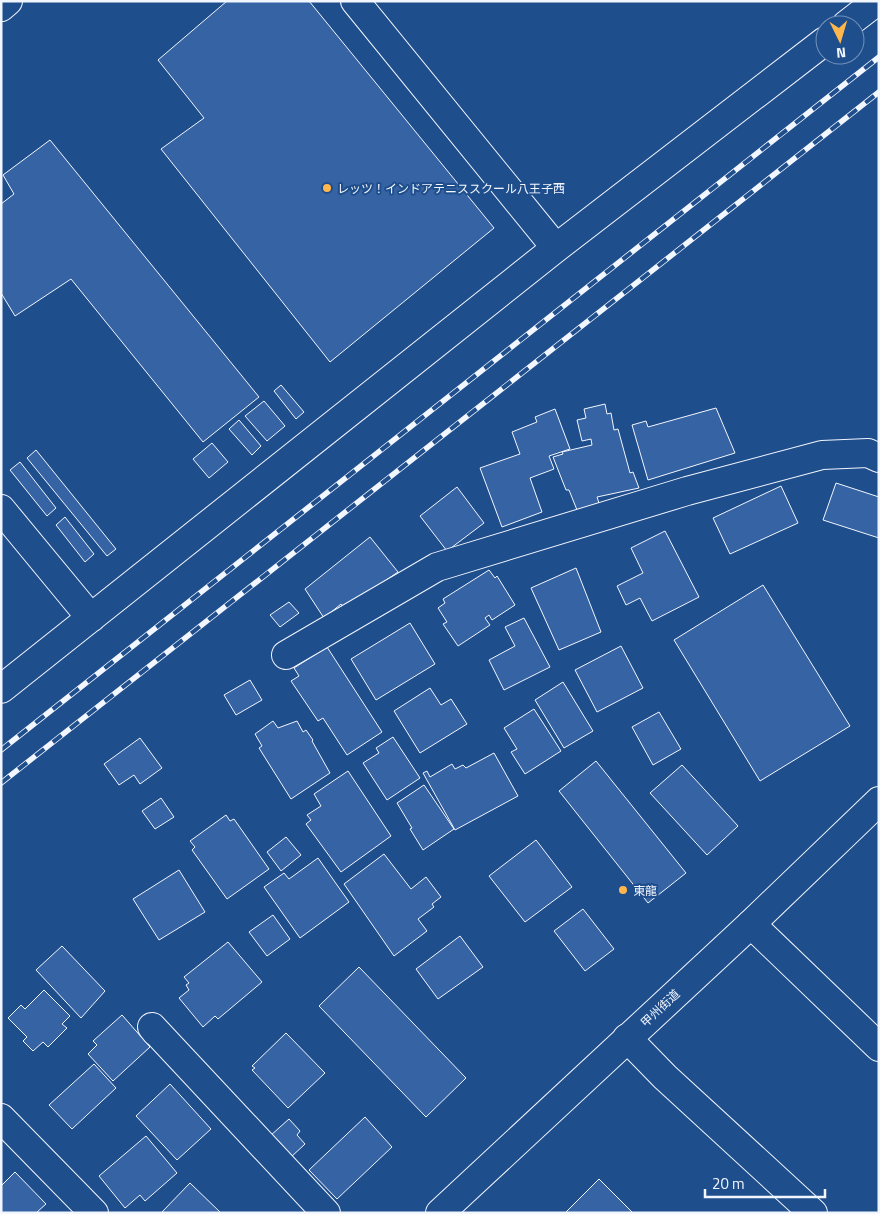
<svg xmlns="http://www.w3.org/2000/svg" width="880" height="1214" viewBox="0 0 880 1214" font-family="'Titillium Web','Noto Sans JP',sans-serif">
  <style>
    .building { fill: #3563a3; stroke: #f2f6ff }
    .lines { fill: none; stroke-linecap: round; stroke-linejoin: round }
    .minor-casing { stroke: #f2f6ff; stroke-width: 30 }
    .highway-casing { stroke: #f2f6ff; stroke-width: 30 }
    .minor { stroke: #1f4e8c; stroke-width: 28 }
    .highway { stroke: #1f4e8c; stroke-width: 28 }
    .rail-casing { stroke: #f2f6ff; stroke-width: 5.5 }
    .rail { stroke: #1f4e8c; stroke-width: 4; stroke-dasharray: 11; stroke-linecap: butt }
    .poi-dot { fill: #ffb74d; stroke: #1f4e8c; stroke-width: 2 }
    .labels { text-anchor: middle; dominant-baseline: central; stroke-width: 4; stroke-linejoin: round; paint-order: stroke }
    .poi-label { font-size: 12px; fill: #f2f6ff; stroke: #1f4e8c; text-anchor: start }
    .street-label { font-size: 12px; fill: #f2f6ff; stroke: #1f4e8c }
  </style>
  <rect width="100%" height="100%" fill="#1f4e8c"/>
  <!-- building -->
  <path class="building" d="M 227,1 L 309,1 L 494,228 L 330,362 L 161,149 L 204,118 L 158,60 Z
    M 50,140 L 259,397 L 203,442 L 71,279 L 15,316 L 1,293 L 1,204 L 14,194 L 3,175 Z
    M 281,385 L 304,412 L 296,419 L 274,391 Z
    M 264,401 L 285,426 L 267,441 L 245,416 Z
    M 605,404 L 607,414 L 611,413 L 614,430 L 618,429 L 630,473 L 633,472 L 639,488 L 597,497 L 599,503 L 577,510 L 569,490 L 566,490 L 553,457 L 563,454 L 562,452 L 592,445 L 591,439 L 582,441 L 577,420 L 586,418 L 584,409 Z
    M 716,408 L 735,453 L 648,480 L 632,425 L 646,421 L 648,427 Z
    M 555,409 L 570,449 L 549,456 L 554,469 L 530,478 L 542,512 L 502,527 L 480,468 L 520,454 L 512,432 L 537,422 L 535,417 Z
    M 239,420 L 261,446 L 252,455 L 229,429 Z
    M 212,443 L 228,462 L 209,478 L 193,459 Z
    M 36,450 L 116,549 L 107,556 L 27,458 Z
    M 20,462 L 56,508 L 47,516 L 10,470 Z
    M 836,483 L 879,497 L 879,538 L 823,520 Z
    M 781,486 L 798,523 L 730,554 L 713,518 Z
    M 457,487 L 484,523 L 447,551 L 420,516 Z
    M 65,517 L 94,554 L 85,562 L 56,525 Z
    M 665,531 L 699,597 L 652,621 L 640,598 L 626,605 L 617,586 L 643,573 L 631,548 Z
    M 370,537 L 398,572 L 344,609 L 341,604 L 324,618 L 305,589 Z
    M 576,568 L 601,632 L 559,650 L 531,588 Z
    M 489,570 L 495,578 L 497,576 L 515,605 L 492,620 L 489,615 L 485,618 L 490,625 L 458,646 L 443,624 L 447,622 L 438,608 L 445,603 L 443,599 Z
    M 763,585 L 850,726 L 760,781 L 674,640 Z
    M 289,602 L 299,613 L 280,627 L 270,615 Z
    M 524,618 L 550,667 L 504,690 L 489,660 L 515,646 L 505,627 Z
    M 410,623 L 435,664 L 376,700 L 351,659 Z
    M 621,646 L 643,688 L 597,712 L 575,670 Z
    M 327,647 L 382,732 L 347,755 L 323,718 L 318,721 L 291,681 L 299,676 L 294,668 Z
    M 250,680 L 262,700 L 236,715 L 224,695 Z
    M 563,682 L 593,731 L 564,748 L 535,700 Z
    M 430,688 L 441,705 L 451,699 L 467,724 L 420,753 L 394,711 Z
    M 534,709 L 561,751 L 525,774 L 511,752 L 517,749 L 504,728 Z
    M 659,712 L 681,749 L 653,765 L 632,727 Z
    M 273,721 L 278,728 L 297,721 L 303,732 L 306,730 L 313,740 L 312,741 L 330,773 L 291,799 L 259,748 L 262,746 L 255,734 Z
    M 393,737 L 420,778 L 387,800 L 363,763 L 379,753 L 376,748 Z
    M 140,738 L 162,768 L 140,784 L 134,775 L 119,785 L 104,764 Z
    M 494,753 L 518,796 L 455,830 L 423,773 L 427,771 L 430,777 L 452,764 L 455,769 L 463,765 L 466,768 Z
    M 596,761 L 686,873 L 648,903 L 559,791 Z
    M 682,765 L 738,826 L 707,855 L 650,793 Z
    M 348,771 L 391,836 L 341,872 L 306,824 L 311,820 L 307,815 L 321,806 L 314,794 Z
    M 424,785 L 454,829 L 423,850 L 410,829 L 412,828 L 397,803 Z
    M 161,798 L 174,817 L 155,829 L 142,811 Z
    M 226,815 L 230,821 L 234,819 L 269,869 L 227,899 L 192,850 L 195,847 L 190,841 Z
    M 286,837 L 301,855 L 281,871 L 267,852 Z
    M 536,840 L 572,887 L 525,922 L 489,876 Z
    M 384,854 L 411,889 L 426,877 L 441,897 L 432,904 L 434,907 L 418,919 L 427,931 L 394,956 L 344,884 Z
    M 318,858 L 349,902 L 300,938 L 264,887 L 284,873 L 289,879 Z
    M 179,870 L 205,912 L 159,940 L 133,899 Z
    M 583,909 L 614,949 L 585,971 L 554,931 Z
    M 273,915 L 290,939 L 267,956 L 249,932 Z
    M 460,936 L 483,967 L 438,999 L 416,969 Z
    M 228,942 L 262,982 L 218,1019 L 215,1016 L 203,1027 L 179,998 L 189,990 L 186,985 L 189,983 L 184,977 Z
    M 62,946 L 105,991 L 81,1018 L 36,970 Z
    M 359,967 L 466,1078 L 426,1117 L 319,1006 Z
    M 44,990 L 70,1016 L 62,1024 L 67,1028 L 48,1047 L 43,1042 L 33,1051 L 23,1041 L 27,1037 L 8,1018 L 21,1005 L 25,1009 Z
    M 122,1015 L 150,1047 L 113,1081 L 88,1054 L 97,1045 L 93,1041 Z
    M 286,1033 L 325,1073 L 288,1108 L 252,1070 L 255,1068 L 252,1066 Z
    M 94,1064 L 116,1088 L 72,1129 L 49,1105 Z
    M 170,1084 L 211,1129 L 177,1160 L 136,1116 Z
    M 365,1117 L 392,1147 L 337,1199 L 309,1170 Z
    M 289,1119 L 300,1131 L 297,1135 L 305,1144 L 290,1158 L 270,1136 Z
    M 146,1136 L 177,1173 L 145,1201 L 140,1195 L 125,1208 L 99,1176 Z
    M 15,1172 L 46,1204 L 36,1213 L 1,1213 L 1,1186 Z
    M 599,1179 L 633,1213 L 565,1213 Z
    M 190,1183 L 221,1213 L 161,1213 Z"/>
  <g class="lines">
    <defs>
      <path id="minor" d="M 355,1 L 556,248
        M 1,7 L 8,1
        M 846,25 L 877,1
        M 1,509 L 91,618
        M 286,655 L 437,567 L 687,491 L 822,455 L 868,453 L 879,458
        M 1,689 L 556,248 L 825,41
        M 751,924 L 879,1047
        M 156,1032 L 152,1027 L 326,1213
        M 627,1038 L 665,1077 L 813,1213
        M 1,1118 L 94,1213"/>
      <path id="highway" d="M 440,1213 L 751,924 L 879,801"/>
    </defs>
    <!-- minor casing -->
    <use href="#minor" class="minor-casing"/>
    <!-- highway casing -->
    <use href="#highway" class="highway-casing"/>
    <!-- minor -->
    <use href="#minor" class="minor"/>
    <!-- highway -->
    <use href="#highway" class="highway"/>
    <defs>
      <path id="rail" d="M 1,750 L 879,57
        M 1,783 L 879,92"/>
    </defs>
    <!-- rail casing -->
    <use href="#rail" class="rail-casing"/>
    <!-- rail -->
    <use href="#rail" class="rail"/>
  </g>
  <!-- markers -->
  <g class="poi-dot">
    <circle cx="327" cy="188" r="5"/>
    <circle cx="623" cy="890" r="5"/>
  </g>
  <g class="labels">
    <!-- poi labels -->
    <g class="poi-label">
      <text x="337" y="188">レッツ！インドアテニススクール八王子西</text>
      <text x="633" y="890">東龍</text>
    </g>
    <!-- street labels -->
    <g class="street-label">
      <text transform="translate(660 1008) rotate(-43)">甲州街道</text>
    </g>
  </g>
  <!-- border -->
  <rect width="880" height="1214" fill="none" stroke="#f2f6ff" stroke-width="5"/>
  <!-- north arrow -->
  <g transform="translate(840 40) rotate(175)"><circle r="24" fill="#1f4e8c" stroke="#7391ba"/>
  <path d="M0-4L9 19L0 12L-9 19Z" fill="#ffb74d"/>
  <text y="-8" font-size="14" font-weight="bold" text-anchor="middle" fill="#f2f6ff">N</text>
  </g>
  <!-- scale -->
  <path d="M705 1189v8h120v-8" fill="none" stroke="#f2f6ff" stroke-width="2.5"/>
  <text x="712" y="1189" font-size="15" fill="#f2f6ff" stroke="#1f4e8c" stroke-width="4" paint-order="stroke">20 m</text>
</svg>
